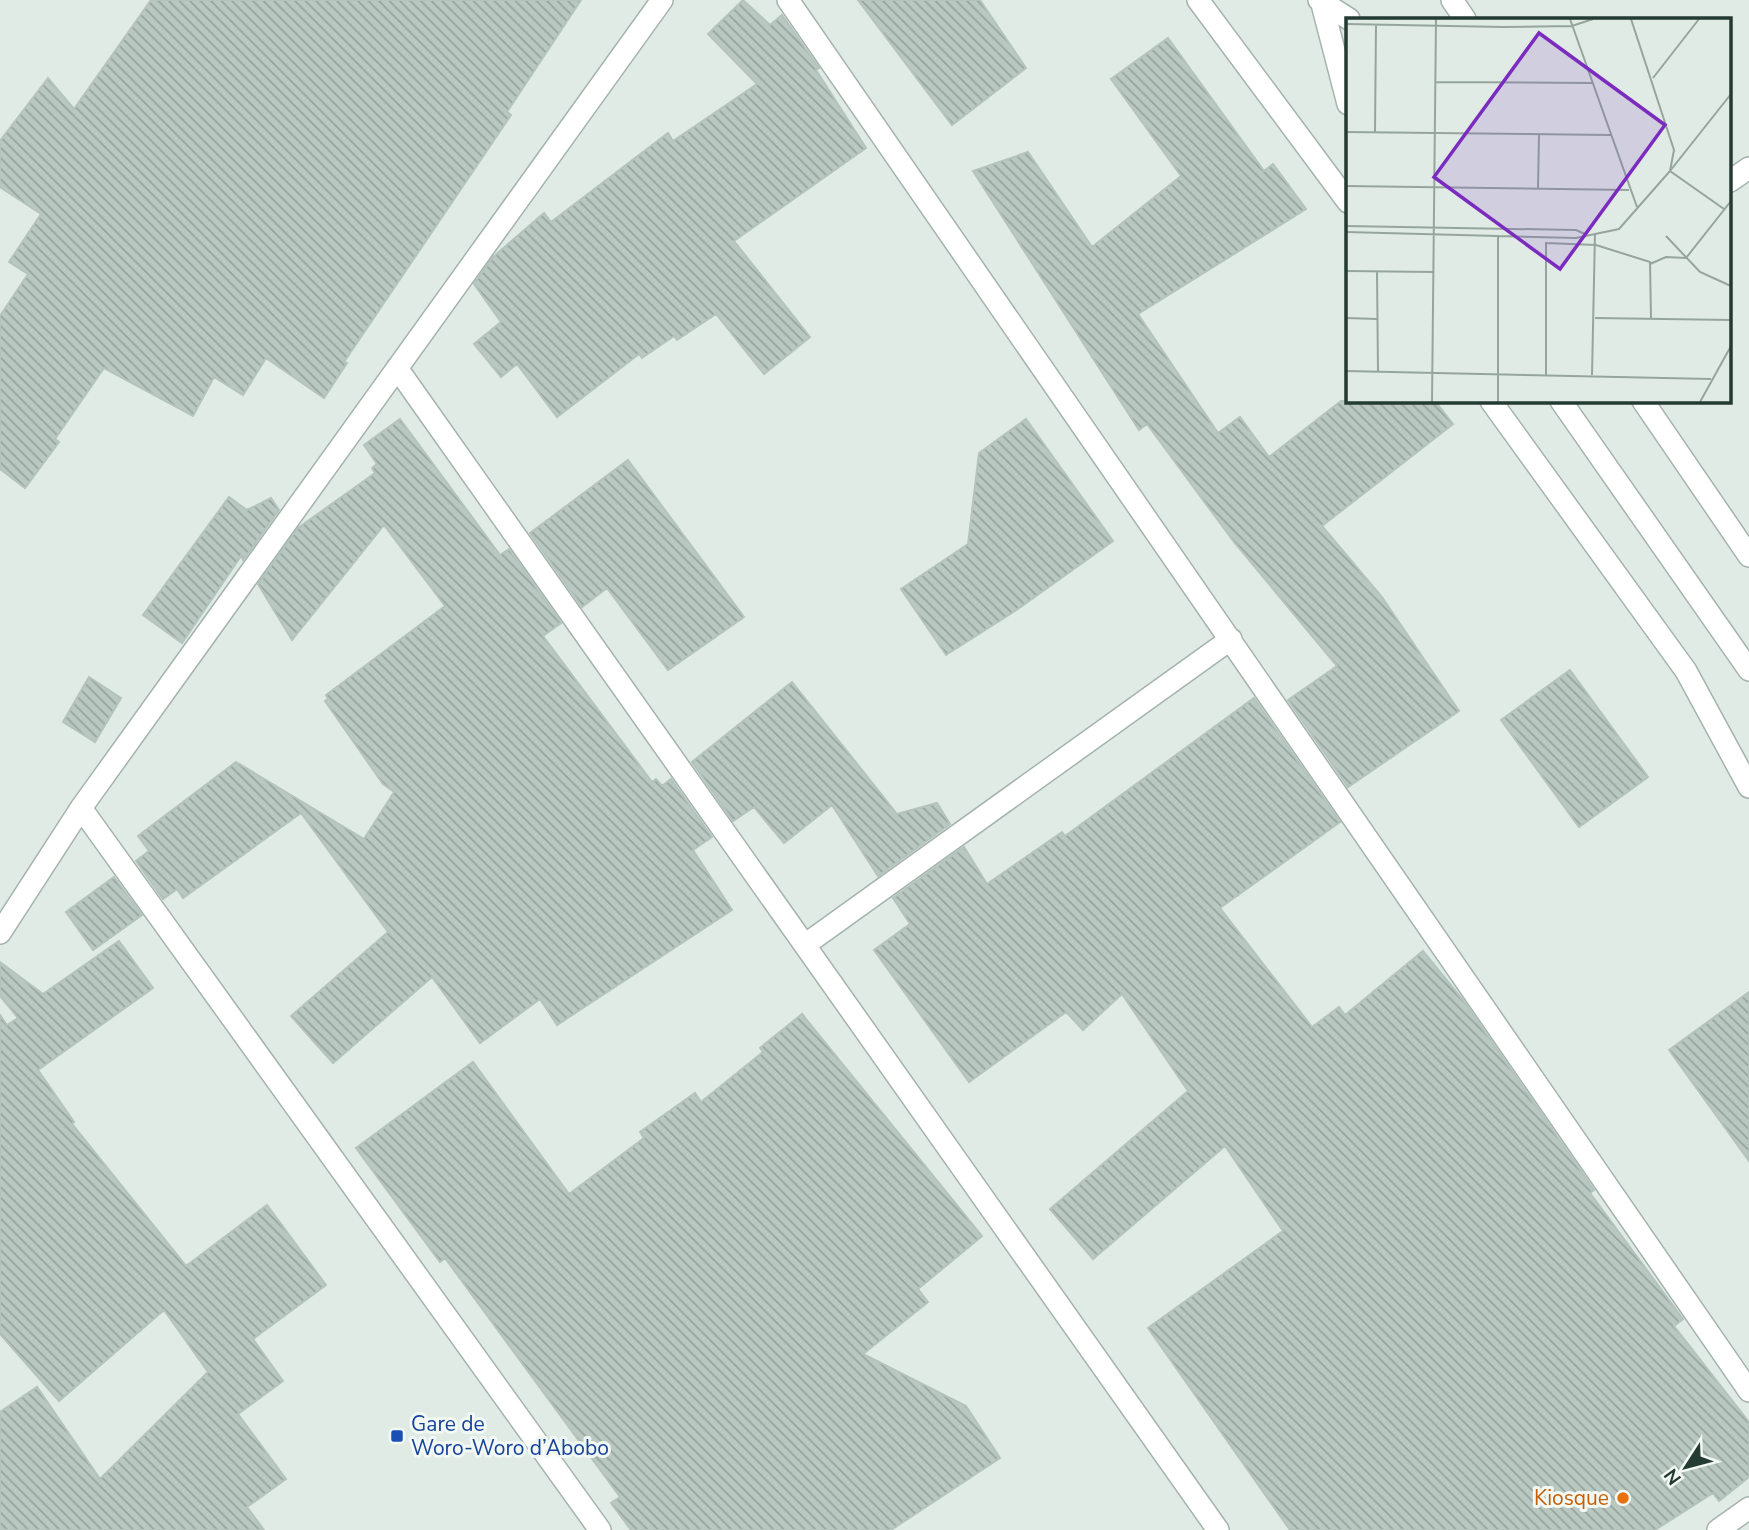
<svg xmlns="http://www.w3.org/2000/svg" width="1749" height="1530" viewBox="0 0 1749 1530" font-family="'Nunito Sans',sans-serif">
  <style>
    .building { fill: url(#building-back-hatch); stroke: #b4c4bd; stroke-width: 2 }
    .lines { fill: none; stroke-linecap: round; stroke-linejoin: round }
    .service-casing { stroke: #a4b3ad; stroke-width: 24 }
    .minor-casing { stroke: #a4b3ad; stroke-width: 24 }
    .service { stroke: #fff; stroke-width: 21 }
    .minor { stroke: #fff; stroke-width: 21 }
    .transit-dot { fill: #1a4fb4; stroke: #f2f8f4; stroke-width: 2.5 }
    .food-dot { fill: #e8710a; stroke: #f2f8f4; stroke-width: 2.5 }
    .labels { text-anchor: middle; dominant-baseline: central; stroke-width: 6; stroke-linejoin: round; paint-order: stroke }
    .transit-label { font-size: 21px; fill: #164399; stroke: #f2f8f4; text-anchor: start }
    .food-label { font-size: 21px; fill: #c56008; stroke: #f2f8f4; text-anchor: end }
    .inset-road { fill: none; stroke: #95a59e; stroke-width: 2 }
    .view { fill: #7b2cbf; fill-opacity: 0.15; stroke: #7b2cbf; stroke-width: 3.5 }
    .inset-edge { fill: none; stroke: #233b33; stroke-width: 3.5 }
  </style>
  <defs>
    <pattern id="building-back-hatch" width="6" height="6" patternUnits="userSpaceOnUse" patternTransform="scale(1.75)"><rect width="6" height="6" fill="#bac8c2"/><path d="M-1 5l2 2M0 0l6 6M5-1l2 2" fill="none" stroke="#97a49e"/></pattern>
  </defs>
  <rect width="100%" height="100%" fill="#e1ebe6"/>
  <!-- building -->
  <path class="building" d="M 151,0 L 581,0 L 507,112 L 511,115 L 344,362 L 347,363 L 324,398 L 266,358 L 243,395 L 214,377 L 193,416 L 104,368 L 55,439 L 59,442 L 25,488 L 0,469 L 0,316 L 28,274 L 9,262 L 41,214 L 0,187 L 0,141 L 48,78 L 74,109 Z
    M 743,0 L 770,25 L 782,15 L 819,68 L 816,70 L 866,148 L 734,241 L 810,337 L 764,374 L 716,314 L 677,340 L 674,336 L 642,358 L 639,354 L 557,417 L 517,364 L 501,377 L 474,344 L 501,322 L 474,284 L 492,258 L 544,213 L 551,222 L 668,133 L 673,141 L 757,84 L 708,34 Z
    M 858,0 L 980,0 L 1026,68 L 952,125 Z
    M 1168,38 L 1264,171 L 1273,164 L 1306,209 L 1138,314 L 1218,433 L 1240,417 L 1269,457 L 1341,401 L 1435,401 L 1453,424 L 1322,526 L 1382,597 L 1459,711 L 1348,787 L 1288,700 L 1337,666 L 1234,542 L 1147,424 L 1139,430 L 973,171 L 1028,152 L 1092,247 L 1181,176 L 1111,79 Z
    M 400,419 L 500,555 L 509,549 L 561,623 L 543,636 L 652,782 L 656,779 L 662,786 L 671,779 L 712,837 L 693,850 L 732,910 L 557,1025 L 540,999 L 480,1043 L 432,977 L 333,1063 L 291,1016 L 388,932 L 301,813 L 183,898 L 177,889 L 163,899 L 136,861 L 149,851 L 138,836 L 236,762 L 364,839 L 394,792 L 383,784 L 325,701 L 328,699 L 326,695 L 445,606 L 384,525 L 292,640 L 258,584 L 298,528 L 375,473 L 372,468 L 377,464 L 364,445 Z
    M 1026,419 L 1113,541 L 1015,611 L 946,655 L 901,589 L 968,544 L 979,453 Z
    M 628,460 L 744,617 L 668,670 L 607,588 L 582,607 L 530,533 Z
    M 229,497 L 247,510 L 271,498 L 279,510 L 243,560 L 241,556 L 182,643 L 143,615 Z
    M 1570,670 L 1648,777 L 1579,827 L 1501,720 Z
    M 89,677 L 121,698 L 95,742 L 63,722 Z
    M 792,682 L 897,814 L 937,803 L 950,824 L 878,876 L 832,805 L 784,843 L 754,807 L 733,821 L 692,762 Z
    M 1254,698 L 1340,822 L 1220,908 L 1312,1027 L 1339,1007 L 1345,1015 L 1423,951 L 1463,1000 L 1594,1190 L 1590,1193 L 1683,1319 L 1674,1326 L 1749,1422 L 1749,1477 L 1719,1501 L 1713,1493 L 1655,1530 L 1290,1530 L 1148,1328 L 1283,1231 L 1225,1146 L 1093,1259 L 1050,1209 L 1188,1091 L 1122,994 L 1083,1030 L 1066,1012 L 969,1082 L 874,950 L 910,924 L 893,898 L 964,847 L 987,884 L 1062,832 L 1065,836 Z
    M 114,877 L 142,915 L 93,950 L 66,912 Z
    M 119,941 L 153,988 L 38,1070 L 74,1122 L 72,1124 L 186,1266 L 267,1205 L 326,1285 L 253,1339 L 283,1381 L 238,1414 L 286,1479 L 247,1507 L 264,1530 L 0,1530 L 0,1412 L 37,1387 L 100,1479 L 208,1372 L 164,1310 L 59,1401 L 0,1334 L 0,1015 L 7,1025 L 18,1018 L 0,996 L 0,962 L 43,994 Z
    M 1749,992 L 1749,1161 L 1669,1050 Z
    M 802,1014 L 982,1236 L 918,1289 L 928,1302 L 863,1354 L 966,1406 L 1000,1458 L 891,1530 L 631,1530 L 611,1503 L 620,1497 L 445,1258 L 440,1262 L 356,1148 L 473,1062 L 569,1194 L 644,1138 L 640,1132 L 695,1093 L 701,1102 L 763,1052 L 760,1048 Z"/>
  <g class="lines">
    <defs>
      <path id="service" d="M 1198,0 L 1348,202
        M 1491,401 L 1686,671 L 1749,787"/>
      <path id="minor" d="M 788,0 L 1749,1391
        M 1319,0 L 1349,19
        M 1452,0 L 1465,19
        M 1322,4 L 1348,104
        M 1730,181 L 1749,168
        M 397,368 L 1218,1530
        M 1561,401 L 1749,670
        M 1643,401 L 1749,556
        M 81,808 L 600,1530
        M 0,933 L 81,808 L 662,0
        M 806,944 L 1231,639
        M 1718,1530 L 1749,1508"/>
    </defs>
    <!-- service casing -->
    <use href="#service" class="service-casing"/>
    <!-- minor casing -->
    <use href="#minor" class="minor-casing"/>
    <!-- service -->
    <use href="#service" class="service"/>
    <!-- minor -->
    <use href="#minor" class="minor"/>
  </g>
  <!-- markers -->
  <rect class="transit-dot" x="390" y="1429" width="14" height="14" rx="3.5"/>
  <circle class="food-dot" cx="1623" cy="1498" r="7"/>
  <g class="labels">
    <!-- transit labels -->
    <g class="transit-label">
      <text x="411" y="1424">Gare de<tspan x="411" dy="24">Woro-Woro d’Abobo</tspan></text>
    </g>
    <!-- food labels -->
    <g class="food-label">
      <text x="1609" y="1498">Kiosque</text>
    </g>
  </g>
  <!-- overview -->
  <g transform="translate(1346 18)">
    <rect width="385" height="385" fill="#e1ebe6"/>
    <path class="inset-road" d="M 224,1 L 291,189M 0,6 L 157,9 L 226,8 L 247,1M 307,60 L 353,1M 90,64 L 247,65M 0,114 L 265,117M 29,114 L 30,6M 0,168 L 283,172M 192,170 L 193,117M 378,191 L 324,153 L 385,76M 0,208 L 230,212 L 239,216M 0,214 L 230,220 L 273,211 L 324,153 L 328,132 L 285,1M 320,218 L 354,254 L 385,268M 200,225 L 250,227 L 304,244 L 305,300M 304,246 L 320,239 L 340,240 L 385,183M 0,253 L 88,254M 31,254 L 32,353M 0,300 L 31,301M 249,300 L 385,302M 0,353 L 365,361M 200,357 L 200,224M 246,357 L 249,215M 86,384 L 90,1M 152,384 L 152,217M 354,384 L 385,328"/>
    <path class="view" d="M 193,15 L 319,107 L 214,251 L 88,159 Z"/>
    <rect width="385" height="385" class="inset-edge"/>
  </g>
  <!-- north arrow -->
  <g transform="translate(1686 1467) rotate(234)" stroke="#f2f8f4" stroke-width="5" paint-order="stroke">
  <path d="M0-5L12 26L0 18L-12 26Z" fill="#233b33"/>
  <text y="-10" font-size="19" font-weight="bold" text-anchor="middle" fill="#233b33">N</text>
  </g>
</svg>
